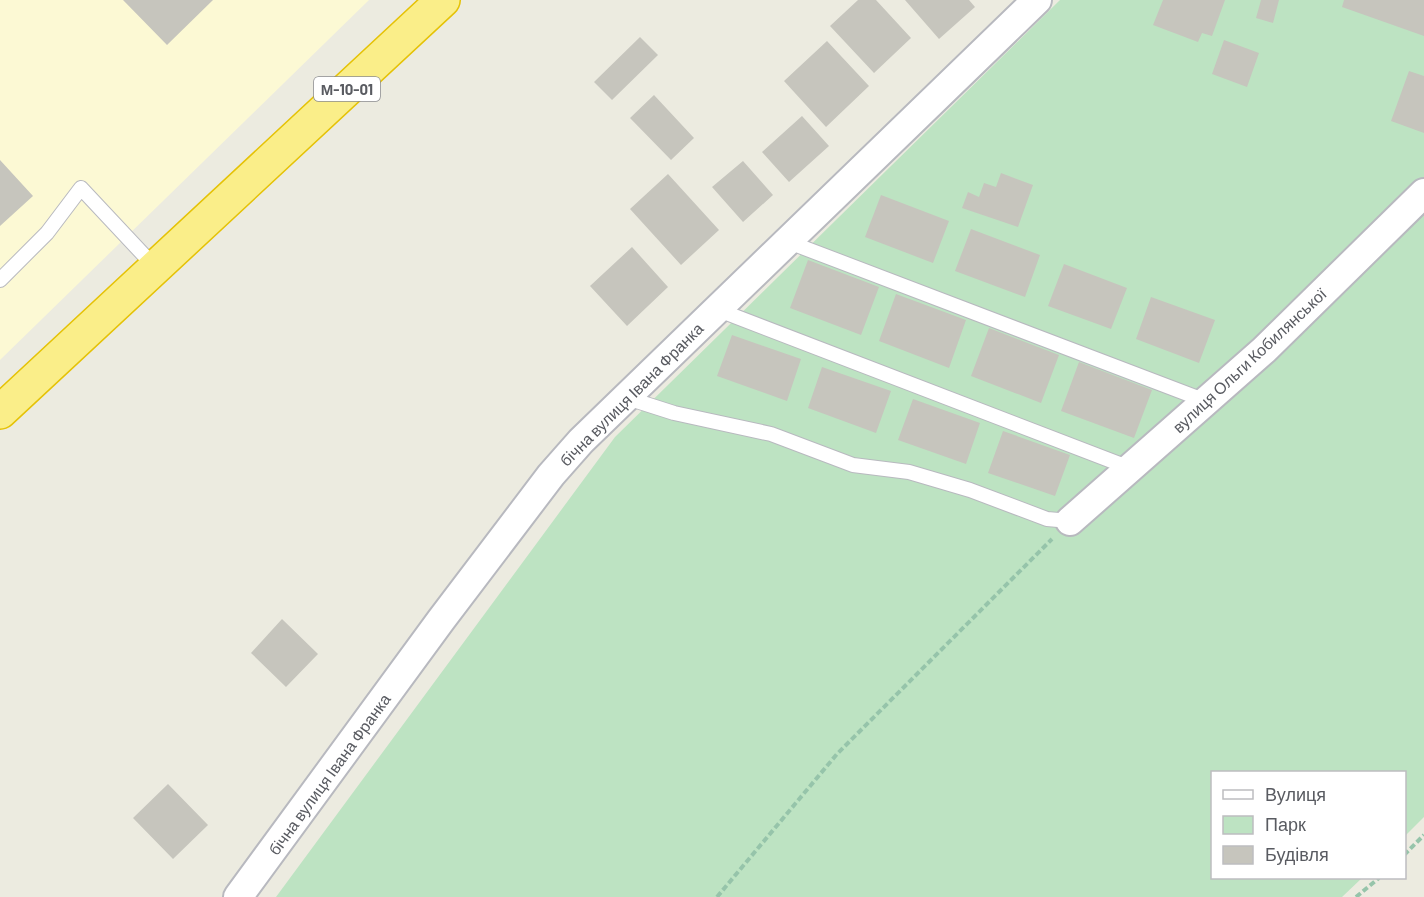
<svg xmlns="http://www.w3.org/2000/svg" width="1424" height="897" viewBox="0 0 1424 897" font-family="Barlow,sans-serif">
  <style>
    .commercial { fill: #fcf9d4 }
    .green { fill: #bde3c2 }
    .building { fill: #c6c5bd }
    .lines { fill: none; stroke-linecap: round; stroke-linejoin: round }
    .lane-casing { stroke: #b8b9bf; stroke-width: 16 }
    .street-casing { stroke: #b8b9bf; stroke-width: 32 }
    .highway-casing { stroke: #e5c206; stroke-width: 36 }
    .path { stroke: #96c4aa; stroke-width: 4; stroke-dasharray: 6 3; stroke-linecap: butt }
    .lane { stroke: #fff; stroke-width: 14 }
    .street { stroke: #fff; stroke-width: 28 }
    .highway { stroke: #faee89; stroke-width: 33 }
    .labels { text-anchor: middle; dominant-baseline: central; stroke-width: 4.5; stroke-linejoin: round; paint-order: stroke }
    .shield { fill: #fff; stroke: #8b8c90; stroke-width: 1.5 }
    .shield-label { font-size: 15px; font-weight: bold; fill: #595b61 }
    .street-label { font-size: 16px; fill: #595b61; stroke: #fff }
  </style>
  <rect width="100%" height="100%" fill="#ecebe0"/>
  <!-- commercial -->
  <path class="commercial" d="M 0,0 L 369,0 L 0,360 Z"/>
  <!-- green -->
  <path class="green" d="M 1060,0 L 1424,0 L 1424,817 L 1405,836 L 1404,772 L 1212,772 L 1212,878 L 1362,878 L 1342,897 L 276,897 L 615,437 Z"/>
  <!-- building -->
  <path class="building" d="M 123,0 L 213,0 L 167,45 Z
    M 858,0 L 876,0 L 911,38 L 874,73 L 830,26 Z
    M 905,0 L 969,0 L 975,7 L 939,39 Z
    M 1163,0 L 1225,0 L 1212,36 L 1202,33 L 1198,42 L 1153,25 Z
    M 1261,0 L 1279,0 L 1273,23 L 1256,18 Z
    M 1344,0 L 1424,0 L 1424,36 L 1342,7 Z
    M 640,37 L 658,55 L 612,100 L 594,82 Z
    M 1224,40 L 1259,53 L 1247,87 L 1212,74 Z
    M 827,41 L 869,86 L 826,127 L 784,81 Z
    M 1409,71 L 1424,76 L 1424,133 L 1391,121 Z
    M 654,95 L 694,138 L 671,160 L 630,118 Z
    M 802,116 L 829,146 L 789,182 L 762,152 Z
    M 0,160 L 33,196 L 0,226 Z
    M 743,161 L 773,195 L 743,222 L 712,187 Z
    M 1001,173 L 1033,185 L 1018,227 L 962,208 L 968,192 L 979,197 L 984,183 L 996,187 Z
    M 668,174 L 719,230 L 681,265 L 630,209 Z
    M 881,195 L 949,221 L 933,263 L 865,237 Z
    M 971,229 L 1040,255 L 1025,297 L 955,271 Z
    M 632,247 L 668,287 L 627,326 L 590,286 Z
    M 808,260 L 879,287 L 861,335 L 790,308 Z
    M 1064,264 L 1127,288 L 1111,329 L 1048,306 Z
    M 896,294 L 966,320 L 949,368 L 879,341 Z
    M 1151,297 L 1215,320 L 1199,363 L 1136,339 Z
    M 989,328 L 1059,355 L 1041,403 L 971,376 Z
    M 732,335 L 801,359 L 787,401 L 717,376 Z
    M 1079,362 L 1152,390 L 1134,438 L 1061,411 Z
    M 822,367 L 891,391 L 876,433 L 808,408 Z
    M 913,399 L 980,423 L 966,464 L 898,440 Z
    M 1003,431 L 1070,455 L 1055,496 L 988,473 Z
    M 282,619 L 318,654 L 286,687 L 251,653 Z
    M 168,784 L 208,825 L 173,859 L 133,818 Z"/>
  <g class="lines">
    <defs>
      <path id="lane" d="M 786,241 L 1206,401
        M 0,280 L 47,233 L 81,188 L 155,267
        M 716,309 L 1130,468
        M 624,397 L 674,413 L 771,434 L 853,465 L 909,472 L 970,490 L 1047,519 L 1070,521"/>
      <path id="street" d="M 1070,521 L 1264,350 L 1424,193
        M 238,897 L 441,620 L 551,475 L 581,441 L 1037,0"/>
      <path id="highway" d="M 0,412 L 443,0"/>
    </defs>
    <!-- lane casing -->
    <use href="#lane" class="lane-casing"/>
    <!-- street casing -->
    <use href="#street" class="street-casing"/>
    <!-- highway casing -->
    <use href="#highway" class="highway-casing"/>
    <!-- path -->
    <path class="path" d="M 1404,855 L 1424,835
      M 717,897 L 837,754 L 1052,539
      M 1356,897 L 1379,878"/>
    <!-- lane -->
    <use href="#lane" class="lane"/>
    <!-- street -->
    <use href="#street" class="street"/>
    <!-- highway -->
    <use href="#highway" class="highway"/>
  </g>
  <g class="labels">
    <!-- shield labels -->
    <rect class="shield" x="314" y="77" width="66" height="24" rx="4.5"/>
    <g class="shield-label">
      <text x="347" y="89">М-10-01</text>
    </g>
    <!-- street labels -->
    <g class="street-label">
      <text transform="translate(1249 360) rotate(-43)">вулиця Ольги Кобилянської</text>
      <text transform="translate(631 394) rotate(-45)">бічна вулиця Івана Франка</text>
      <text transform="translate(329 774) rotate(-54)">бічна вулиця Івана Франка</text>
    </g>
  </g>
  <!-- legend -->
  <rect x="1211" y="771" width="195" height="108" fill="#ffffff" stroke="#bdbdc0" stroke-width="1.5"/>
  <rect x="1223" y="790" width="30" height="9" fill="#ffffff" stroke="#bdbdc0" stroke-width="1.5"/>
  <text x="1265" y="801" font-size="18" fill="#595b61">Вулиця</text>
  <rect x="1223" y="816" width="30" height="18" fill="#bde3c2" stroke="#bdbdc0" stroke-width="1.5"/>
  <text x="1265" y="831" font-size="18" fill="#595b61">Парк</text>
  <rect x="1223" y="846" width="30" height="18" fill="#c6c5bd" stroke="#bdbdc0" stroke-width="1.5"/>
  <text x="1265" y="861" font-size="18" fill="#595b61">Будівля</text>
</svg>
